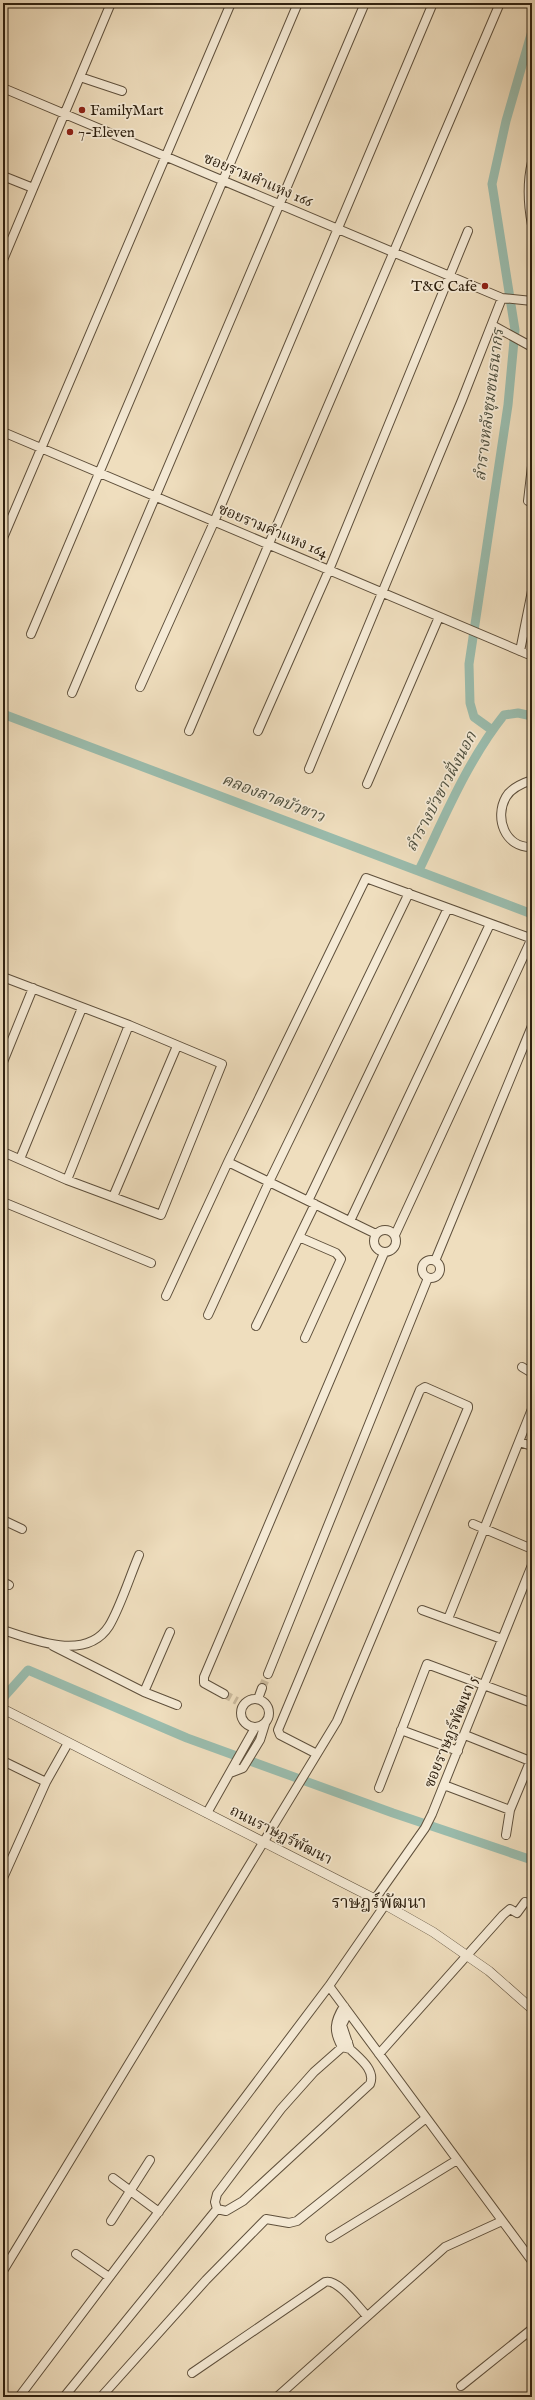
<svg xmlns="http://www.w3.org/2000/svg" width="535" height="2400" viewBox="0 0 535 2400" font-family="'IM FELL English','Noto Serif Thai',serif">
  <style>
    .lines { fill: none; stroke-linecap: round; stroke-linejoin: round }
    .canal { stroke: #9abcad; stroke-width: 9 }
    .minor-tunnel { stroke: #c9b89b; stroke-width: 8; stroke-dasharray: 8 4; stroke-linecap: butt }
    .minor-casing { stroke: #5f503c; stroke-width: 10 }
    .tertiary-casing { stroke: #5f503c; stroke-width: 10 }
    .minor { stroke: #f5ead5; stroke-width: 8 }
    .tertiary { stroke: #f5ead5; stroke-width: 9 }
    .poi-dot { fill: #8f2418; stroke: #f5ead5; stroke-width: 1.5 }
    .labels { text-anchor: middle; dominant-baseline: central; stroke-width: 3.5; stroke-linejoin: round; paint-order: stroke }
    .poi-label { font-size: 15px; fill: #2f2110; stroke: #f5ead5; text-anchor: start }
    .street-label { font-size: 15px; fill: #2f2110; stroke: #f5ead5 }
    .water-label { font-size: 16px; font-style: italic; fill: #4f503f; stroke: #f5ead5 }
    .quarter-label { font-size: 17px; fill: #2f2110; stroke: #f5ead5 }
  </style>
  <rect width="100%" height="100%" fill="#efdebe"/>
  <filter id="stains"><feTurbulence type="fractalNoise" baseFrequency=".005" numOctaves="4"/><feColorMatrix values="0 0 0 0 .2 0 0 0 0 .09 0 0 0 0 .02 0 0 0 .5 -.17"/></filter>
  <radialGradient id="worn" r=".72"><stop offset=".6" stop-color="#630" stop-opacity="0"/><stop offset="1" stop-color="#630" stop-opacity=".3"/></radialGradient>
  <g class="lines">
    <!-- canal -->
    <path class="canal" d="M 3,714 L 532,914
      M 492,730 L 474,717 L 470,703 L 469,664 L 508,405 L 515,330 L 492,184 L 506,121 L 532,31
      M 420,868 C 445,816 468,760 504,715 L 518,713 L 532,716
      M 3,1698 L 28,1670 L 187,1738 L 393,1813 L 532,1860"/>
    <!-- minor-tunnel -->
    <path class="minor-tunnel" d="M 262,1688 L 268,1674
      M 224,1694 L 237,1701"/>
    <defs>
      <path id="minor" d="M 80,77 L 122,91
        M 3,88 L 502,298 L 532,301
        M 532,162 C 527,183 528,204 532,225
        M 3,176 L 33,188
        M 3,260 L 111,3
        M 492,325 L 532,347
        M 3,432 L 532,656
        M 528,501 L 532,466
        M 3,538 L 231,3
        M 31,634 L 298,3
        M 520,651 L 532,591
        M 140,687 L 214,522 L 433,3
        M 72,693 L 365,3
        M 189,731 L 500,3
        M 258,731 L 329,570 L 468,231
        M 309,769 L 462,400 L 502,298
        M 532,780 C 523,783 511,788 506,797 C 494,818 505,848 532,847
        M 367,784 L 439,617
        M 3,977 L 129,1025 L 222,1064 L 161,1215 L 67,1180 L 3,1152
        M 3,1062 L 33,988
        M 20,1159 L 82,1008
        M 228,1162 L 376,1234
        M 67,1180 L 129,1025
        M 113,1197 L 177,1046
        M 308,1201 L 448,908
        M 3,1202 L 151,1263
        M 350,1221 L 490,924
        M374 1241a11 11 0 1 1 22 0a11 11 0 1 1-22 0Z
        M 299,1237 L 336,1253 L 341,1259 L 305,1338
        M422 1269a9 9 0 1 1 18 0a9 9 0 1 1-18 0Z
        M 435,1261 L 532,1026
        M 166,1296 L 228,1162 L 366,878 L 530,938 L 531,940 L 395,1235
        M 208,1315 L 269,1182 L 409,893
        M 256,1326 L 315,1204
        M 522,1367 L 532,1373
        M 519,1442 L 532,1446
        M 3,1520 L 22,1529
        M 473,1524 L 532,1549
        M 3,1582 L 9,1585
        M 422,1610 L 502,1639
        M 448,1619 L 532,1409
        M 3,1630 C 34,1640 86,1662 109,1626 C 120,1608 130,1576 139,1555
        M 53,1646 L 144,1692 L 170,1632
        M 268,1674 L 428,1278
        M 144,1692 L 177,1705
        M 224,1694 L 204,1683 L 204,1677 L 384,1253
        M 258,1699 L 262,1688
        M241 1713a14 14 0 1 1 28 0a14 14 0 1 1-28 0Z
        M 401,1730 L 458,1751
        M 465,1735 L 530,1761
        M 3,1761 L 46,1782
        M 230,1773 L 243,1768 L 260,1740 L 265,1724
        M 444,1785 L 510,1810
        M 379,1788 L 427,1664 L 532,1703
        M 207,1813 L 255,1728
        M 506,1835 L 510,1810 L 532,1757
        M 3,1878 L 46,1782 L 68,1743
        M 375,1899 L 425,1828 L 432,1814 L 532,1565
        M 329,1986 L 532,2261
        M 344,2006 C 334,2022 333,2031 342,2047 L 350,2049 L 342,2025 L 348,2013
        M 379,2054 L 503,1915 L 510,1909 L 517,1913 L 525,1902
        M 113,2178 L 159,2212
        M 217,2209 L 226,2211 L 243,2201 L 370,2084 C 376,2070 359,2058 350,2049
        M 217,2209 L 215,2202 L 217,2194 L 281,2109 L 314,2072 L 348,2042
        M 111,2221 L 150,2160
        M 330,2238 L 457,2160
        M 76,2254 L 109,2277
        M 3,2271 L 337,1721 L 468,1408 L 468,1406 L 425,1387 L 420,1390 L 278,1730 L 280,1735 L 317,1754
        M 192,2373 L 325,2282 C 338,2278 358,2307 367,2316
        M 461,2386 L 532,2329
        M 19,2397 L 329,1986 L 385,1905
        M 64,2397 L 217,2209
        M 101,2397 L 206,2280 L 266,2219 L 289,2223 L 297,2221 L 426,2118
        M 277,2397 L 445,2247 L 502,2221"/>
      <path id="tertiary" d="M 3,1709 L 375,1899 L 433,1932 L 489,1971 L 532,2009"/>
    </defs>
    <!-- minor casing -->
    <use href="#minor" class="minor-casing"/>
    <!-- tertiary casing -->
    <use href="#tertiary" class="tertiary-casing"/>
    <!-- minor -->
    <use href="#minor" class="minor"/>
    <!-- tertiary -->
    <use href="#tertiary" class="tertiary"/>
  </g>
  <!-- markers -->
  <g class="poi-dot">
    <circle cx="82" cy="110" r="4"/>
    <circle cx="70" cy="132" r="4"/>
    <circle cx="485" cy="286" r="4"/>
  </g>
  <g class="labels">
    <!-- poi labels -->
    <g class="poi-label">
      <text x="90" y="110">FamilyMart</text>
      <text x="78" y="132">7-Eleven</text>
      <text x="477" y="286" text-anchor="end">T&amp;C Cafe</text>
    </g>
    <!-- street labels -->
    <g class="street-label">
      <text transform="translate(258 180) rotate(23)">ซอยรามคำแหง 166</text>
      <text transform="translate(273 531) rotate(23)">ซอยรามคำแหง 164</text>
      <text transform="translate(451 1732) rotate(-68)">ซอยราษฎร์พัฒนา 5</text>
      <text transform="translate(281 1835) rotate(27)">ถนนราษฏร์พัฒนา</text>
    </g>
    <!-- water labels -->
    <g class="water-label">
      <text transform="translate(490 405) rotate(-83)">ลำรางหลังชุมชนธนากร</text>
      <text transform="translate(442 792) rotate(-62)">ลำรางบัวขาวฝั่งนอก</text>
      <text transform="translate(273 799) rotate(21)">คลองลาดบัวขาว</text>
    </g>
    <!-- quarter labels -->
    <g class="quarter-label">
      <text x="379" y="1903">ราษฎร์พัฒนา</text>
    </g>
  </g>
  <!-- margin -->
  <rect width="535" height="2400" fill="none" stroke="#efdebe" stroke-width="16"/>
  <rect x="4" y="4" width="527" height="2392" fill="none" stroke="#2f2110" stroke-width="2"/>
  <rect x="8" y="8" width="519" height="2384" fill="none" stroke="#2f2110"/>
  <rect width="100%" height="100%" filter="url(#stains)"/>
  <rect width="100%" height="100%" fill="url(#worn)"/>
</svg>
